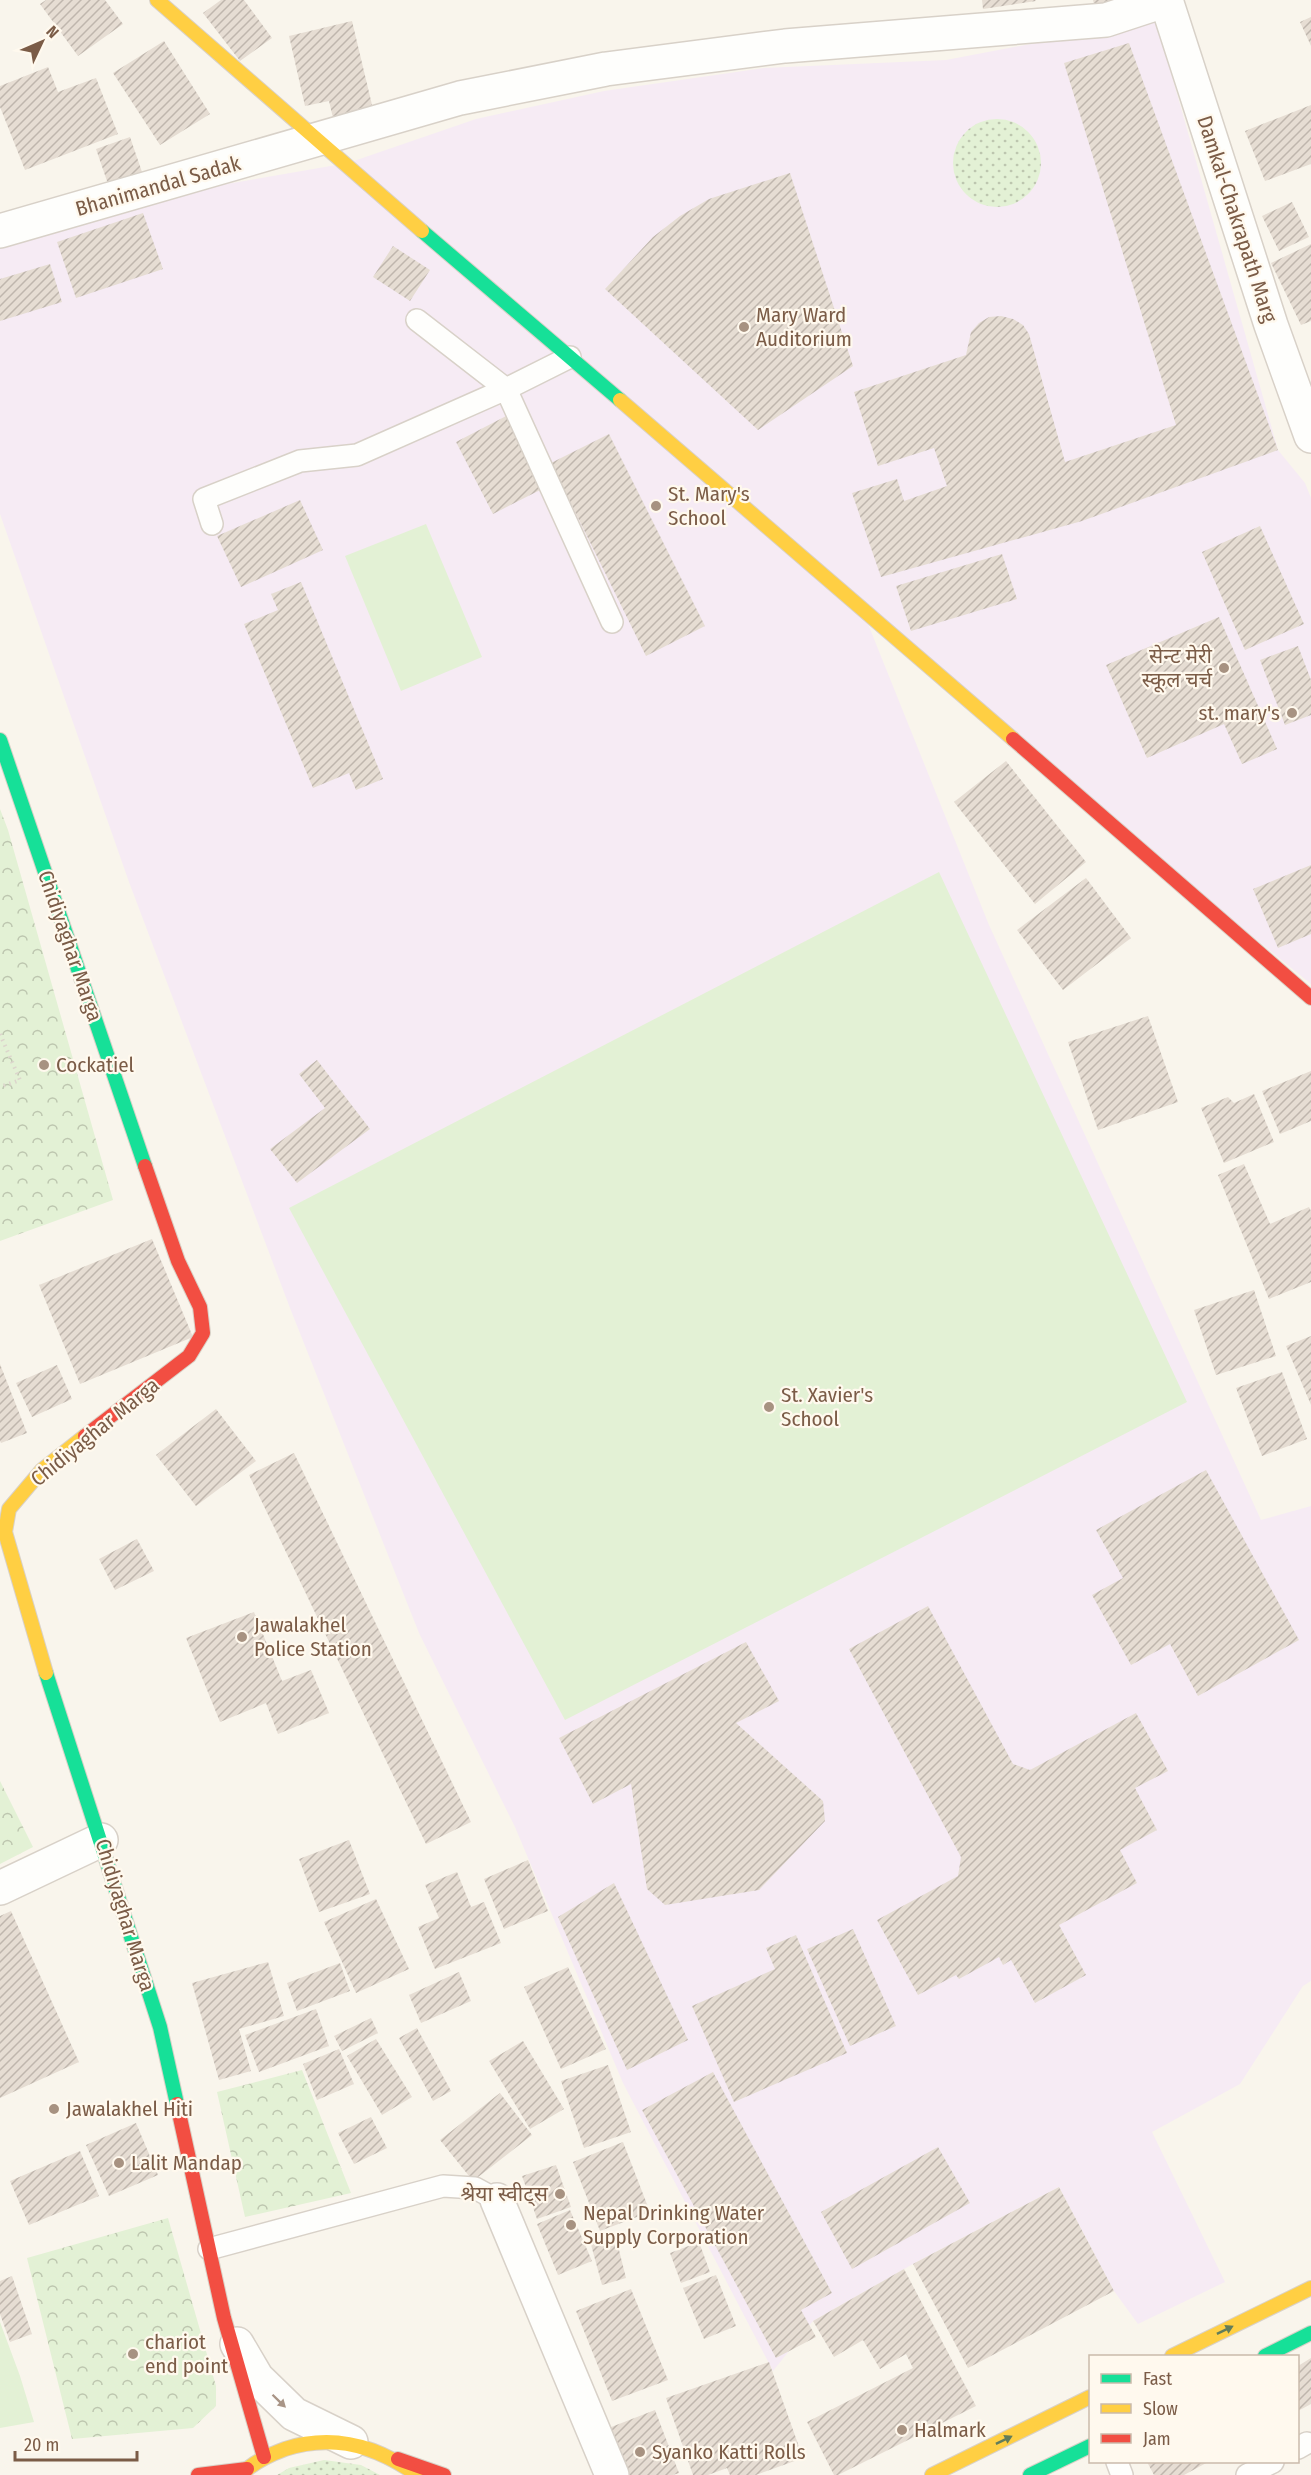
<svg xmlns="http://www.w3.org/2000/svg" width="1311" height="2475" viewBox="0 0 1311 2475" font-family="'Fira Sans Condensed','Noto Sans Devanagari',sans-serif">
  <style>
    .education { fill: #f6ebf4 }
    .grass { fill: url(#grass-dots) }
    .forest { fill: url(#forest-crowns) }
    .pitch { fill: #e3f1d5 }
    .building { fill: url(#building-hatch) }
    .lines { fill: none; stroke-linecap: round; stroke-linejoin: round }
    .lane-casing { stroke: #d8d1c8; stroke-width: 24 }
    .street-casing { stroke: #d8d1c8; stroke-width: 36 }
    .fast-casing { stroke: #d9d1c7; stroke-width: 16 }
    .slow-casing { stroke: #d9d1c7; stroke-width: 16 }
    .jam-casing { stroke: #d9d1c7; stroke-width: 16 }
    .path { stroke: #dcd5cc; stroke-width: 4; stroke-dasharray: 1.5 4.5; stroke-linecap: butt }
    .lane { stroke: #fefefc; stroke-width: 21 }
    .street { stroke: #fefefc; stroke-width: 33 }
    .fast { stroke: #16e098; stroke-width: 14 }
    .slow { stroke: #ffcf43; stroke-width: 14 }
    .jam { stroke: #f24e42; stroke-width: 14 }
    .oneway { fill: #627d5b }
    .oneway2 { fill: #a99586 }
    .poi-dot { fill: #a79281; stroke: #fff9ee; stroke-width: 2 }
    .labels { text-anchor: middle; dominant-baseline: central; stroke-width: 4.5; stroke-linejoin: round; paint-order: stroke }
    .street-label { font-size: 21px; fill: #7b5c47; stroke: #fff9ee }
    .poi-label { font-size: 21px; fill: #7b5c47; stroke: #fff9ee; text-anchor: start }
  </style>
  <defs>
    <pattern id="grass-dots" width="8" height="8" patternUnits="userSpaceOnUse" patternTransform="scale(1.5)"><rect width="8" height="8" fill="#e3f1d5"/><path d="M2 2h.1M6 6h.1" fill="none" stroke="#bdc6af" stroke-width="1.8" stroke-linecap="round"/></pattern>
    <pattern id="forest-crowns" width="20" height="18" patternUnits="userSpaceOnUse" patternTransform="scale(1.5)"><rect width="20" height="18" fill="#e3f1d5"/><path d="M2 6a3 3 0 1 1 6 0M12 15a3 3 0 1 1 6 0" fill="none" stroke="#bdc6af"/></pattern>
    <pattern id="building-hatch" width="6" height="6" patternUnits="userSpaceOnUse" patternTransform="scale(1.5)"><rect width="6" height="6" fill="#e6ddd3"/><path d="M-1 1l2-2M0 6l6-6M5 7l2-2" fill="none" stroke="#bfb6ad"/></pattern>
  </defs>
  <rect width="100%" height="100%" fill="#f9f5ec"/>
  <!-- education -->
  <path class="education" d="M 1156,20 L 1278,450 L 1305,483 L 1311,498 L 1311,984 L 868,624 L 989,925 L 1261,1520 L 1311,1506 L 1311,1981 L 1303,1986 L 1240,2084 L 1152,2132 L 1225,2282 L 1138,2324 L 1114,2291 L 1059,2187 L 913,2264 L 813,2321 L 773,2371 L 623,2083 L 515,1827 L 419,1633 L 290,1308 L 129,882 L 0,514 L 0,239 L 151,197 L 348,163 L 476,119 L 604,91 L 764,68 L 946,60 Z"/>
  <!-- grass -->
  <path class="grass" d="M953 163a44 44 0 1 1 88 0a44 44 0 1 1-88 0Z
    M 324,2460 L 361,2465 L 380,2475 L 277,2475 L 289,2468 Z"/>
  <!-- forest -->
  <path class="forest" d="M 0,809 L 8,830 L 113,1200 L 0,1241 Z
    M 0,1781 L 33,1847 L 0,1864 Z
    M 302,2070 L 351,2193 L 245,2217 L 217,2092 Z
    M 168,2218 L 216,2386 L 216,2406 L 193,2428 L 72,2439 L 27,2258 Z"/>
  <!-- pitch -->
  <path class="pitch" d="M 426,524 L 482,657 L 401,691 L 345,556 Z
    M 939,872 L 1187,1402 L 565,1720 L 289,1208 Z
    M 0,2322 L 20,2376 L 34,2422 L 0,2428 Z"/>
  <!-- building -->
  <path class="building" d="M 46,0 L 105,0 L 123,24 L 78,56 L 40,4 Z
    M 221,0 L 244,0 L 272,38 L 240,61 L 203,13 Z
    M 982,0 L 1035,0 L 1036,1 L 983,9 Z
    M 1093,0 L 1128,0 L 1096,12 Z
    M 1311,17 L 1311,46 L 1300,22 Z
    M 352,21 L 373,109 L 333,118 L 329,101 L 305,106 L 289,36 Z
    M 164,41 L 210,114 L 160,145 L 113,73 Z
    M 1129,43 L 1278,450 L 1082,521 L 881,577 L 852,493 L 897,479 L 904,501 L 947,486 L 934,448 L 878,466 L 854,392 L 966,355 L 971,332 L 979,323 L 989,317 L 1001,316 L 1013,319 L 1023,325 L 1029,334 L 1065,462 L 1176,425 L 1064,63 Z
    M 48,67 L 58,92 L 96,78 L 118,134 L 25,170 L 0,107 L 0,86 Z
    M 1311,105 L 1311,164 L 1265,181 L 1245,131 Z
    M 130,137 L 142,172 L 108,184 L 96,149 Z
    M 790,173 L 853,366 L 758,430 L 605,289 L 653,237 L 680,216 L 709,199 Z
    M 1292,202 L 1309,237 L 1279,251 L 1262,216 Z
    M 143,213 L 163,269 L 76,298 L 57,242 Z
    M 1311,244 L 1311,321 L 1301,325 L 1271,263 Z
    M 393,246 L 430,270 L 410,301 L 373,277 Z
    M 50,264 L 62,302 L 0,321 L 0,279 Z
    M 512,413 L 550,485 L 493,514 L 456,442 Z
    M 609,434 L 705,626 L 646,656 L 551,463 Z
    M 300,500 L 323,550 L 241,587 L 217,536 Z
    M 1260,526 L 1304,624 L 1245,650 L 1202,552 Z
    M 1002,554 L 1017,599 L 911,631 L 896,586 Z
    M 301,582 L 383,779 L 356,790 L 349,773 L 313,788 L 244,624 L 278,610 L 271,594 Z
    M 1219,617 L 1277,749 L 1242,764 L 1224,724 L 1147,758 L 1106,665 Z
    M 1298,646 L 1311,680 L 1311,715 L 1285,725 L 1260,660 Z
    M 1006,761 L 1086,862 L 1035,904 L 954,802 Z
    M 1311,865 L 1311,934 L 1278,948 L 1253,889 Z
    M 1086,878 L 1131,938 L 1063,990 L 1017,930 Z
    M 1148,1016 L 1178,1102 L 1098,1130 L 1068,1042 Z
    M 317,1060 L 370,1129 L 297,1183 L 270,1149 L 325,1108 L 299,1074 Z
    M 1311,1071 L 1311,1121 L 1280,1134 L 1262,1091 Z
    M 1254,1094 L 1274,1142 L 1224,1163 L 1201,1108 L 1228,1097 L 1234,1103 Z
    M 1244,1164 L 1270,1224 L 1309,1207 L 1311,1211 L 1311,1282 L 1269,1299 L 1218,1175 Z
    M 152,1239 L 193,1337 L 80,1384 L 39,1285 Z
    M 1254,1290 L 1276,1356 L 1216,1375 L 1194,1310 Z
    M 1311,1336 L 1311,1405 L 1286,1346 Z
    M 0,1364 L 27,1433 L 1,1443 L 0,1441 Z
    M 57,1365 L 72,1399 L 32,1417 L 16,1383 Z
    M 1282,1372 L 1307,1439 L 1262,1456 L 1236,1388 Z
    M 216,1409 L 256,1461 L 196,1506 L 156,1455 Z
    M 294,1453 L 471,1822 L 426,1844 L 249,1475 Z
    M 1206,1470 L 1299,1640 L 1198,1696 L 1170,1644 L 1131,1665 L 1092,1595 L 1123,1578 L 1096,1530 Z
    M 137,1539 L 154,1571 L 115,1590 L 99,1559 Z
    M 928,1606 L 1013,1764 L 1030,1770 L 1136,1713 L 1168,1771 L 1135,1788 L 1157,1830 L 1120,1850 L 1137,1883 L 1059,1925 L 1086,1975 L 1035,2003 L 1011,1960 L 1003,1965 L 999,1957 L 959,1979 L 956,1975 L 918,1995 L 877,1920 L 958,1876 L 961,1857 L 849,1649 Z
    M 254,1612 L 282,1681 L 311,1670 L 329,1713 L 278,1734 L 266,1703 L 220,1722 L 186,1638 Z
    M 746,1642 L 779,1701 L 736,1723 L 823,1801 L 825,1821 L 759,1890 L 665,1905 L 647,1889 L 631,1784 L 593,1804 L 559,1738 Z
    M 349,1840 L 370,1894 L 319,1912 L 299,1859 Z
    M 528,1860 L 548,1911 L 504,1929 L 484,1879 Z
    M 457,1872 L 471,1907 L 484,1902 L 501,1943 L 435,1969 L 418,1927 L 439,1918 L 425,1885 Z
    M 614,1883 L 688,2040 L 627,2070 L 558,1917 Z
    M 376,1899 L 409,1969 L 356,1993 L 324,1922 Z
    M 11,1911 L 79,2062 L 0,2098 L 0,1916 Z
    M 853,1929 L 896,2026 L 850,2046 L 807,1949 Z
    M 796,1935 L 847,2053 L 734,2102 L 692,2006 L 775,1969 L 766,1948 Z
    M 268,1962 L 284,2016 L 239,2029 L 251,2071 L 219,2080 L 192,1983 Z
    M 340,1963 L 350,1991 L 297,2011 L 287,1983 Z
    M 568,1967 L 606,2049 L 561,2069 L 524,1987 Z
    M 459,1972 L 471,2001 L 421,2023 L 409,1995 Z
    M 316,2009 L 329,2046 L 259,2072 L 245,2035 Z
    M 371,2018 L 378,2033 L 342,2051 L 334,2036 Z
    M 417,2028 L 451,2091 L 433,2101 L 399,2038 Z
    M 376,2039 L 412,2097 L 382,2115 L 347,2056 Z
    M 523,2041 L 564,2109 L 530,2129 L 489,2061 Z
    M 339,2049 L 354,2084 L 317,2100 L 303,2064 Z
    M 608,2065 L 631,2132 L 584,2148 L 561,2081 Z
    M 713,2072 L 832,2293 L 801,2310 L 816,2337 L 776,2358 L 642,2110 Z
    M 500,2093 L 532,2135 L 473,2181 L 440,2140 Z
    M 371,2117 L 387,2148 L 354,2164 L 338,2133 Z
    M 136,2123 L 158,2175 L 109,2196 L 86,2145 Z
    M 623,2142 L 650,2212 L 600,2231 L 573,2162 Z
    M 938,2147 L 970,2203 L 852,2269 L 821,2212 Z
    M 80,2151 L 99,2196 L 29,2225 L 10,2181 Z
    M 556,2165 L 571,2207 L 537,2219 L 522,2176 Z
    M 1059,2187 L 1114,2291 L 968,2368 L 913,2264 Z
    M 570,2210 L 592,2261 L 558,2275 L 537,2224 Z
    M 615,2234 L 626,2278 L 602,2285 L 590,2241 Z
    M 699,2242 L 710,2272 L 681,2283 L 670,2253 Z
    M 904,2269 L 976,2406 L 838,2475 L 834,2475 L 807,2422 L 913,2368 L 906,2354 L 880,2369 L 863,2340 L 834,2357 L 813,2321 Z
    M 716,2275 L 736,2326 L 704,2339 L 683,2288 Z
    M 12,2276 L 32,2334 L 10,2342 L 0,2314 L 0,2281 Z
    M 631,2289 L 668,2380 L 612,2401 L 576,2311 Z
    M 1311,2358 L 1311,2404 L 1298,2411 L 1298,2366 Z
    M 769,2362 L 803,2458 L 756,2475 L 730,2475 L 727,2468 L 708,2475 L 693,2475 L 666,2398 Z
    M 655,2410 L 679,2473 L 673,2475 L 618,2475 L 601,2431 Z
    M 1147,2462 L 1208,2462 L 1184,2475 L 1154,2475 Z"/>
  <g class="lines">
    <defs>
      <path id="lane" d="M 417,320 L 506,389 L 612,622
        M 212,524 L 204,499 L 300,461 L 357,455 L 506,389 L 570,357
        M 209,2249 L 443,2186 L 475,2188 L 497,2200
        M 1298,2448 L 1307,2443
        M 1117,2462 L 1122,2475
        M 1247,2475 L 1273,2462"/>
      <path id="street" d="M 1166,0 L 1271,325 L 1311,436
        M 0,231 L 460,98 L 606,69 L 785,46 L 1106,20 L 1167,0
        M 0,1888 L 101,1840
        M 497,2200 L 612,2475
        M 237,2344 L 257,2378 L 294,2414 L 351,2442"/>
      <path id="fast" d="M 422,231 L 620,400
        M 0,740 L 145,1166
        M 46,1673 L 160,2027 L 177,2104
        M 1265,2356 L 1311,2333
        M 1030,2475 L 1090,2446"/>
      <path id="slow" d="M 157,0 L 422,231
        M 620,400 L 1013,739
        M 46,1673 L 5,1532 L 9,1509 L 42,1470 L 85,1436
        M 1172,2356 L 1311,2288
        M 241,2475 C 253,2462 269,2455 285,2449 C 333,2433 377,2446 417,2475
        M 932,2475 L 1090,2397"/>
      <path id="jam" d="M 1013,739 L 1311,998
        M 85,1436 L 189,1356 L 203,1333 L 200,1307 L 178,1261 L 145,1166
        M 177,2104 L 224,2318 L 264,2457
        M 398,2459 L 444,2475
        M 198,2475 L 247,2469"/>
    </defs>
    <!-- lane casing -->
    <use href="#lane" class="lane-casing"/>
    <!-- street casing -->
    <use href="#street" class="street-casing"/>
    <!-- fast casing -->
    <use href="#fast" class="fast-casing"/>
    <!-- slow casing -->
    <use href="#slow" class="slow-casing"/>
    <!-- jam casing -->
    <use href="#jam" class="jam-casing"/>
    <!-- path -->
    <path class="path" d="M 0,1034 L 20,1080 L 0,1087"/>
    <!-- lane -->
    <use href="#lane" class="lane"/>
    <!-- street -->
    <use href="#street" class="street"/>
    <!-- fast -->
    <use href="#fast" class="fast"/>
    <!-- slow -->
    <use href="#slow" class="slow"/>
    <!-- jam -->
    <use href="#jam" class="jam"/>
  </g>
  <!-- one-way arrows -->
  <defs><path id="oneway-solid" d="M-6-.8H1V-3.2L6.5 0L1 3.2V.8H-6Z" transform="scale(1.5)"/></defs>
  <g class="oneway">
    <use href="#oneway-solid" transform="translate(1225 2330) rotate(-26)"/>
    <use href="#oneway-solid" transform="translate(1004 2440) rotate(-26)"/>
  </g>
  <use class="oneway2" href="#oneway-solid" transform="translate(279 2401) rotate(44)"/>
  <!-- markers -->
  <g class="poi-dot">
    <circle cx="744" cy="327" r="6"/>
    <circle cx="656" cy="506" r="6"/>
    <circle cx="1224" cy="668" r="6"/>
    <circle cx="1292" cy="713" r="6"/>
    <circle cx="44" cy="1065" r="6"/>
    <circle cx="769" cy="1407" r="6"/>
    <circle cx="242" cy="1637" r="6"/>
    <circle cx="54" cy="2109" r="6"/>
    <circle cx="119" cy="2163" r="6"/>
    <circle cx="560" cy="2194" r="6"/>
    <circle cx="571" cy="2225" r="6"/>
    <circle cx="133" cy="2354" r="6"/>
    <circle cx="902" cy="2430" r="6"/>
    <circle cx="640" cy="2452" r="6"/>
  </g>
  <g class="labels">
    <!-- street labels -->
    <g class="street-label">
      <text transform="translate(158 186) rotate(-16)">Bhanimandal Sadak</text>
      <text transform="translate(1237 219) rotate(72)">Damkal-Chakrapath Marg</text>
      <text transform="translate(70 946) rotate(71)">Chidiyaghar Marga</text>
      <text transform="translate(95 1432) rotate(-39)">Chidiyaghar Marga</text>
      <text transform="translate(125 1915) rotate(73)">Chidiyaghar Marga</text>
    </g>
    <!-- poi labels -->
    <g class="poi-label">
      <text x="756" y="315">Mary Ward<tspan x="756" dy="24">Auditorium</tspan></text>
      <text x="668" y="494">St. Mary's<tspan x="668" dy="24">School</tspan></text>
      <text x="1212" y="656" text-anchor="end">सेन्ट मेरी<tspan x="1212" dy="24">स्कूल चर्च</tspan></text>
      <text x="1280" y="713" text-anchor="end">st. mary's</text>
      <text x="56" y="1065">Cockatiel</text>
      <text x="781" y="1395">St. Xavier's<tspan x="781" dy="24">School</tspan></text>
      <text x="254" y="1625">Jawalakhel<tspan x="254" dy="24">Police Station</tspan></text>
      <text x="66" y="2109">Jawalakhel Hiti</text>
      <text x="131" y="2163">Lalit Mandap</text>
      <text x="548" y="2194" text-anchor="end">श्रेया स्वीट्स</text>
      <text x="583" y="2213">Nepal Drinking Water<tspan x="583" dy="24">Supply Corporation</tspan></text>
      <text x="145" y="2342">chariot<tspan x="145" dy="24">end point</tspan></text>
      <text x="914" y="2430">Halmark</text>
      <text x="652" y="2452">Syanko Katti Rolls</text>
    </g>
  </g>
  <!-- legend -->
  <rect x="1089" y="2355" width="210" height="108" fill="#fff9ee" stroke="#cabaab" stroke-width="1.5"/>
  <rect x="1101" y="2374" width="30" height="9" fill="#16e098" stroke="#cabaab" stroke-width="1.5"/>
  <text x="1143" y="2385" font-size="18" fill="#7b5c47">Fast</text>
  <rect x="1101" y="2404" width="30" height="9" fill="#ffcf43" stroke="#cabaab" stroke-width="1.5"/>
  <text x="1143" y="2415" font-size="18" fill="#7b5c47">Slow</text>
  <rect x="1101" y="2434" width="30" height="9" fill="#f24e42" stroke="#cabaab" stroke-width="1.5"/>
  <text x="1143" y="2445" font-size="18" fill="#7b5c47">Jam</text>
  <!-- north arrow -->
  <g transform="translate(42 42) rotate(46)" stroke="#fff9ee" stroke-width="4.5" paint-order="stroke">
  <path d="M0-4.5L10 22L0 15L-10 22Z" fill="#7b5c47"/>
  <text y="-9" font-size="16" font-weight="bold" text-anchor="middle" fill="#7b5c47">N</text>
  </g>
  <!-- scale -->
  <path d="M15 2451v9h122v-9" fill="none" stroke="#7b5c47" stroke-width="3"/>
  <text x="24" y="2451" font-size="18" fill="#7b5c47" stroke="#fff9ee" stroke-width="4.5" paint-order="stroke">20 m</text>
</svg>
